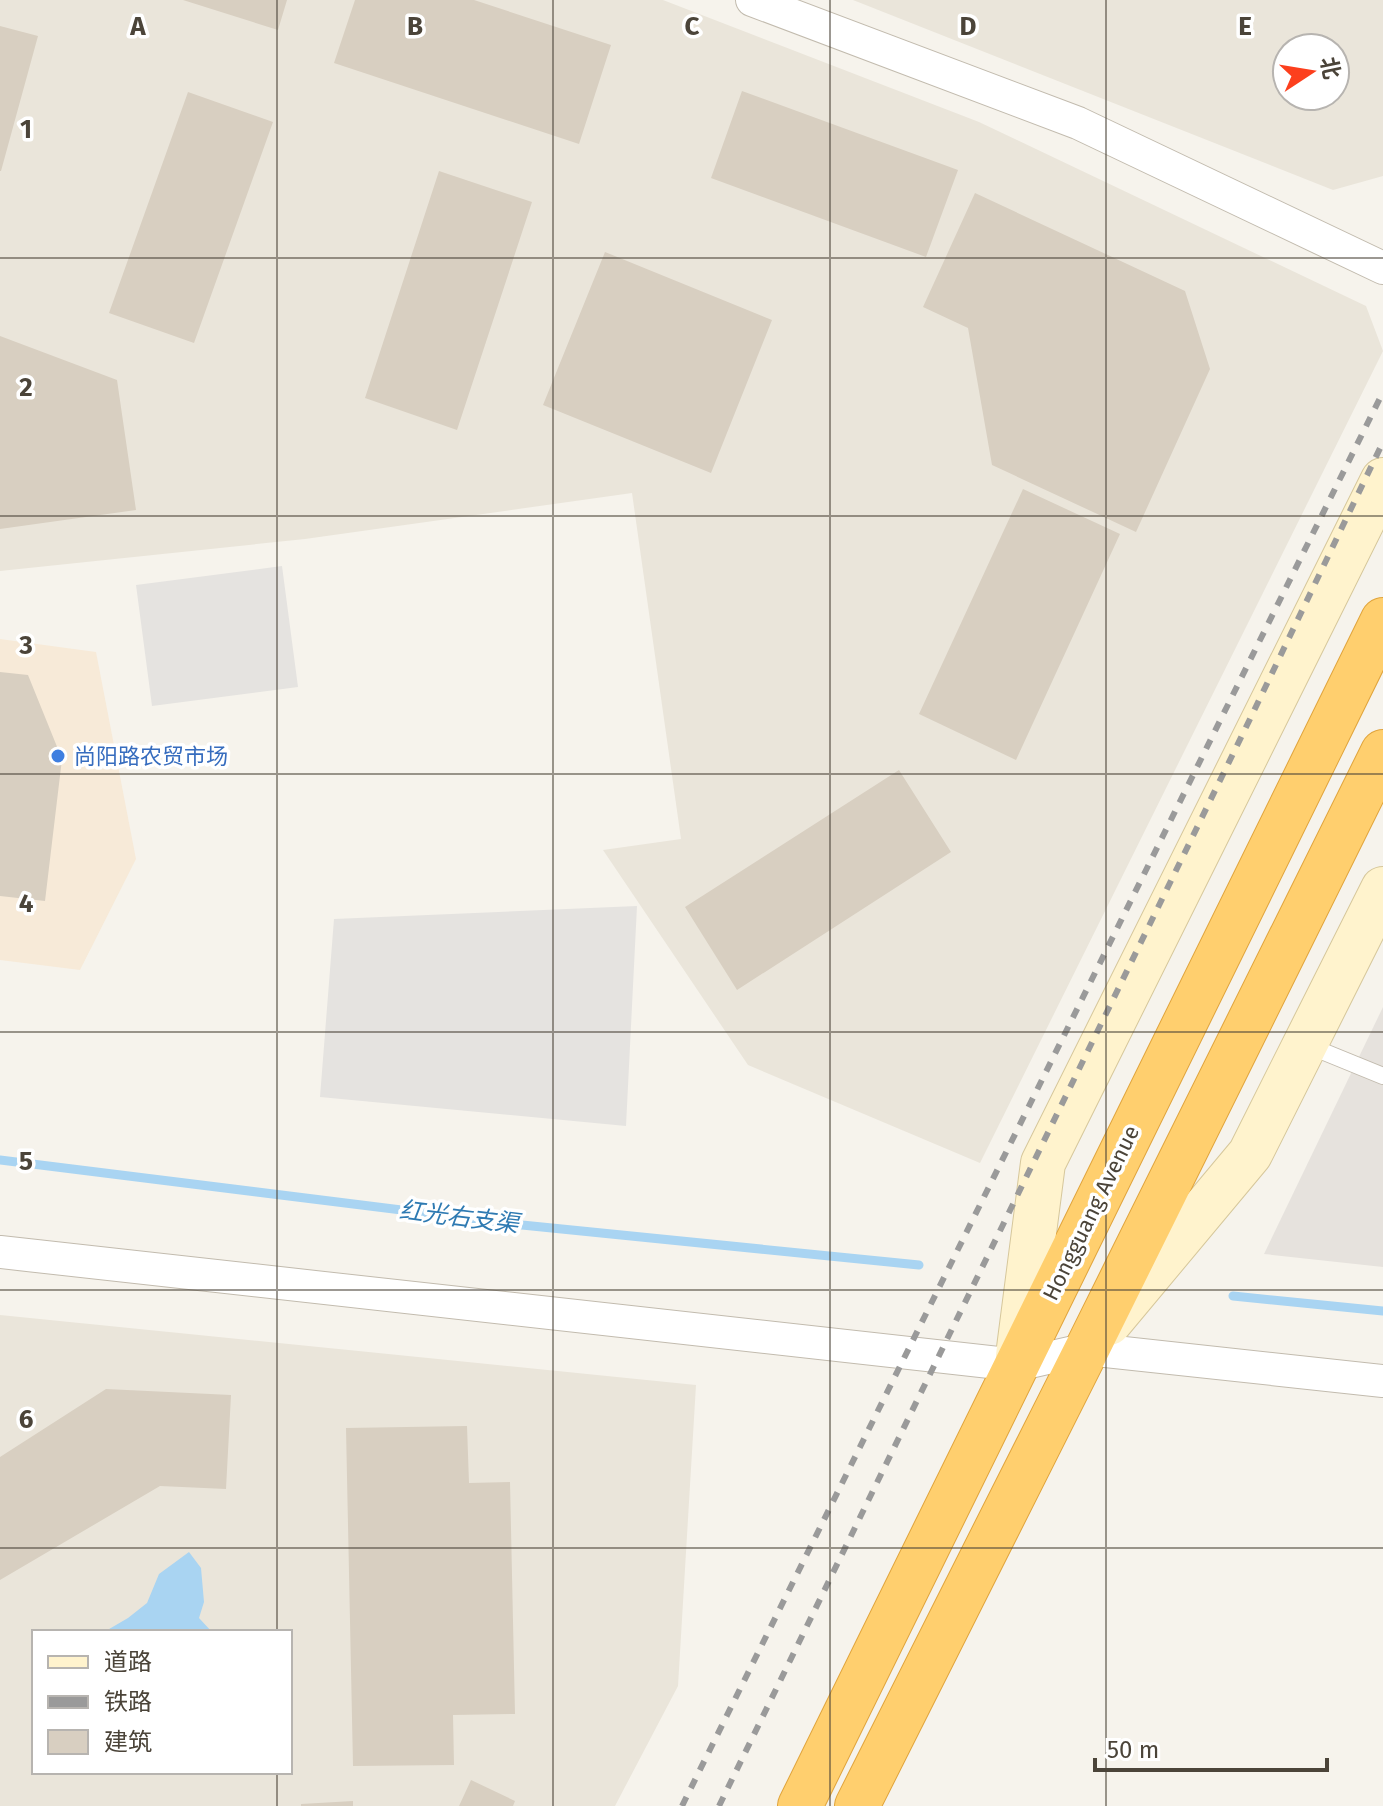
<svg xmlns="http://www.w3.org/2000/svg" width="1383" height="1806" viewBox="0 0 1383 1806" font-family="'Fira Sans','Noto Sans SC',sans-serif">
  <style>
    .residential { fill: #eae5da; fill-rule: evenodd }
    .commercial { fill: #f7ead8 }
    .industrial { fill: #e6e2dd }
    .parking { fill: #e5e3e0 }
    .water { fill: #a9d4f2 }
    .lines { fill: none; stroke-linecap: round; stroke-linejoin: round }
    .stream { stroke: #a9d4f2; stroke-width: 9 }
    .building { fill: #d8cfc1 }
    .lane-casing { stroke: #c2bbae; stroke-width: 18 }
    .street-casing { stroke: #c2bbae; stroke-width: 34 }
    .secondary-casing { stroke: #d6c79b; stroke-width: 46 }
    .highway-casing { stroke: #e0a43c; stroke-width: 46 }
    .lane { stroke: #fff; stroke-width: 16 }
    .street { stroke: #fff; stroke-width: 32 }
    .secondary { stroke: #fff3cd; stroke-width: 44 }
    .highway { stroke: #ffcf6e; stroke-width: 44 }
    .rail { stroke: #9a9a9a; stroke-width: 6; stroke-dasharray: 10 10; stroke-linecap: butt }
    .grid { fill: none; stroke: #4b4439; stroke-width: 2; stroke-opacity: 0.55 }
    .shop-dot { fill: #3f7fe0; stroke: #fff; stroke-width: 3 }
    .labels { text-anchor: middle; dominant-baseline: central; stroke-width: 7; stroke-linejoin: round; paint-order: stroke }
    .shop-label { font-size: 22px; fill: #366cbe; stroke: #fff; text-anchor: start }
    .street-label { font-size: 22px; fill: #4b4439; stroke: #fff }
    .water-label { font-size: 24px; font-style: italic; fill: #2e7ab2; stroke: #fff }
    .grid-label { font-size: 26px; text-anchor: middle; font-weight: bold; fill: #4b4439; stroke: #fff; stroke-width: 7; stroke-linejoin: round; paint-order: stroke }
  </style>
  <rect width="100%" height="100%" fill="#f6f3ec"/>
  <!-- residential -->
  <path class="residential" d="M 0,0 L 663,0 L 979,122 L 1366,306 L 1383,351 L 980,1163 L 748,1065 L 603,850 L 681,839 L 632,493 L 305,539 L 0,571 Z
    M 853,0 L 1383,0 L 1383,176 L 1333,190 ZM 1287,48 L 1335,48 L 1335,96 L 1287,96 Z
    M 0,1315 L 696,1385 L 678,1686 L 615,1806 L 0,1806 ZM 34,1632 L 290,1632 L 290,1772 L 34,1772 Z"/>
  <!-- commercial -->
  <path class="commercial" d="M 0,639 L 96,652 L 136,859 L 80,970 L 0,960 Z"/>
  <!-- industrial -->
  <path class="industrial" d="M 1383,1007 L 1383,1267 L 1264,1254 Z"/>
  <!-- parking -->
  <path class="parking" d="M 282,566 L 298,687 L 152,706 L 136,585 Z
    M 637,906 L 626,1126 L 320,1097 L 334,919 Z"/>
  <!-- water -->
  <path class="water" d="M 189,1552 L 201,1568 L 204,1602 L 199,1618 L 212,1632 L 104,1632 L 128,1618 L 147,1603 L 159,1574 Z"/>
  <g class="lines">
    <!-- stream -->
    <path class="stream" d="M 0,1160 L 522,1225 L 919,1265
      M 1233,1296 L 1383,1311"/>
  </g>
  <!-- building -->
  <path class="building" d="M 183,0 L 287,0 L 278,30 Z
    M 355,0 L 474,0 L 611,45 L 579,144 L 334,63 Z
    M 0,26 L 38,36 L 1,171 L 0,171 Z
    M 742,91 L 958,170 L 926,257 L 711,178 Z
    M 188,92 L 273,122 L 194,343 L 109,313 Z
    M 439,171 L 532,202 L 457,430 L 365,398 Z
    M 975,193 L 1185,291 L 1210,369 L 1136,532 L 992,465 L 968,328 L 923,307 Z
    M 605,252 L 772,320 L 711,473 L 543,405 Z
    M 0,336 L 117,380 L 136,510 L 0,529 Z
    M 1023,489 L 1120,534 L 1016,760 L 919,714 Z
    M 0,672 L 28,675 L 62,759 L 45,901 L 0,896 Z
    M 899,770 L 951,852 L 737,990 L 685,907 Z
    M 106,1389 L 231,1395 L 226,1489 L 160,1486 L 0,1580 L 0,1457 Z
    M 467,1426 L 469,1483 L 510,1482 L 515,1714 L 453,1715 L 454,1765 L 353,1766 L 346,1428 Z
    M 471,1780 L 515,1801 L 513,1806 L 459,1806 Z
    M 353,1801 L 353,1806 L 301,1806 L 301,1804 Z"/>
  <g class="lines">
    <defs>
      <path id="lane" d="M 1307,1045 L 1383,1076"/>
      <path id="street" d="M 752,0 L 1078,123 L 1383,268
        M 0,1252 L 1017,1365 L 1087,1349 L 1383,1381"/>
      <path id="secondary" d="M 1109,1323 L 1250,1154 L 1383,889
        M 1018,1356 L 1043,1163 L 1383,480"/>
      <path id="highway" d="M 800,1806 L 1383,620
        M 857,1806 L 1087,1349 L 1383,752"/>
    </defs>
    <!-- lane casing -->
    <use href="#lane" class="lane-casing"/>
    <!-- street casing -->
    <use href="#street" class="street-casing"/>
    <!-- secondary casing -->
    <use href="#secondary" class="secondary-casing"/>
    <!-- highway casing -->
    <use href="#highway" class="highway-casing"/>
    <!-- lane -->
    <use href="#lane" class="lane"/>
    <!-- street -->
    <use href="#street" class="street"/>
    <!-- secondary -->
    <use href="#secondary" class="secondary"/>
    <!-- highway -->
    <use href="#highway" class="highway"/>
    <!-- rail -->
    <path class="rail" d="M 682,1806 L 1383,392
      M 719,1806 L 1250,719 L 1383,442"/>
  </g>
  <!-- grid -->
  <path class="grid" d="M 277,0 L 277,1632M 553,0 L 553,1806M 830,0 L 830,1806M 1106,0 L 1106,1806M 0,258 L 1383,258M 0,516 L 1383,516M 0,774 L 1383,774M 0,1032 L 1383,1032M 0,1290 L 1383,1290M 0,1548 L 1383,1548M 277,1772 L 277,1806"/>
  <!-- markers -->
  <circle class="shop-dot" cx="58" cy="756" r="8"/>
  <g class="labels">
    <!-- shop labels -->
    <g class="shop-label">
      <text x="74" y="756">尚阳路农贸市场</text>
    </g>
    <!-- street labels -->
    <g class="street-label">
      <text transform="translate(1091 1213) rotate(-64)">Hongguang Avenue</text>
    </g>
    <!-- water labels -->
    <g class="water-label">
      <text transform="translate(459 1217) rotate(7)">红光右支渠</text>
    </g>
  </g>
  <g class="grid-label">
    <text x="138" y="35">A</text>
    <text x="415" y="35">B</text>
    <text x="692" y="35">C</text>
    <text x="968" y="35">D</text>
    <text x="1245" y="35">E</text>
    <text x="26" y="138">1</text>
    <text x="26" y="396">2</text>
    <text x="26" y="654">3</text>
    <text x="26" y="912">4</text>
    <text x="26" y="1170">5</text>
    <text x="26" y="1428">6</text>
  </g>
  <!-- legend -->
  <rect x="32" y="1630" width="260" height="144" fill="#ffffff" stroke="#b7b4b0" stroke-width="2"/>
  <rect x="48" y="1656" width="40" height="12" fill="#fff3cd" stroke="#b7b4b0" stroke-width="2"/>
  <text x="104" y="1670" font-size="24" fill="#4b4439">道路</text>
  <rect x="48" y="1696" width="40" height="12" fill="#9a9a9a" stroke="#b7b4b0" stroke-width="2"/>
  <text x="104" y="1710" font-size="24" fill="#4b4439">铁路</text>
  <rect x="48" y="1730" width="40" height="24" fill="#d8cfc1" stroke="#b7b4b0" stroke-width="2"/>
  <text x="104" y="1750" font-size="24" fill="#4b4439">建筑</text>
  <!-- north arrow -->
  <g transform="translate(1311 72) rotate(78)"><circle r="38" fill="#ffffff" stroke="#b7b4b0" stroke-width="2"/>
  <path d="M0-6L14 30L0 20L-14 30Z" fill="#fc3f1d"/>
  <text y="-12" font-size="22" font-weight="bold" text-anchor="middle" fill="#4b4439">北</text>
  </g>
  <!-- scale -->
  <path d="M1095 1758v12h232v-12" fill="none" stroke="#4b4439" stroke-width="4"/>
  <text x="1107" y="1758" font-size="24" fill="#4b4439" stroke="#ffffff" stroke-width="6" paint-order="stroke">50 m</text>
</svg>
